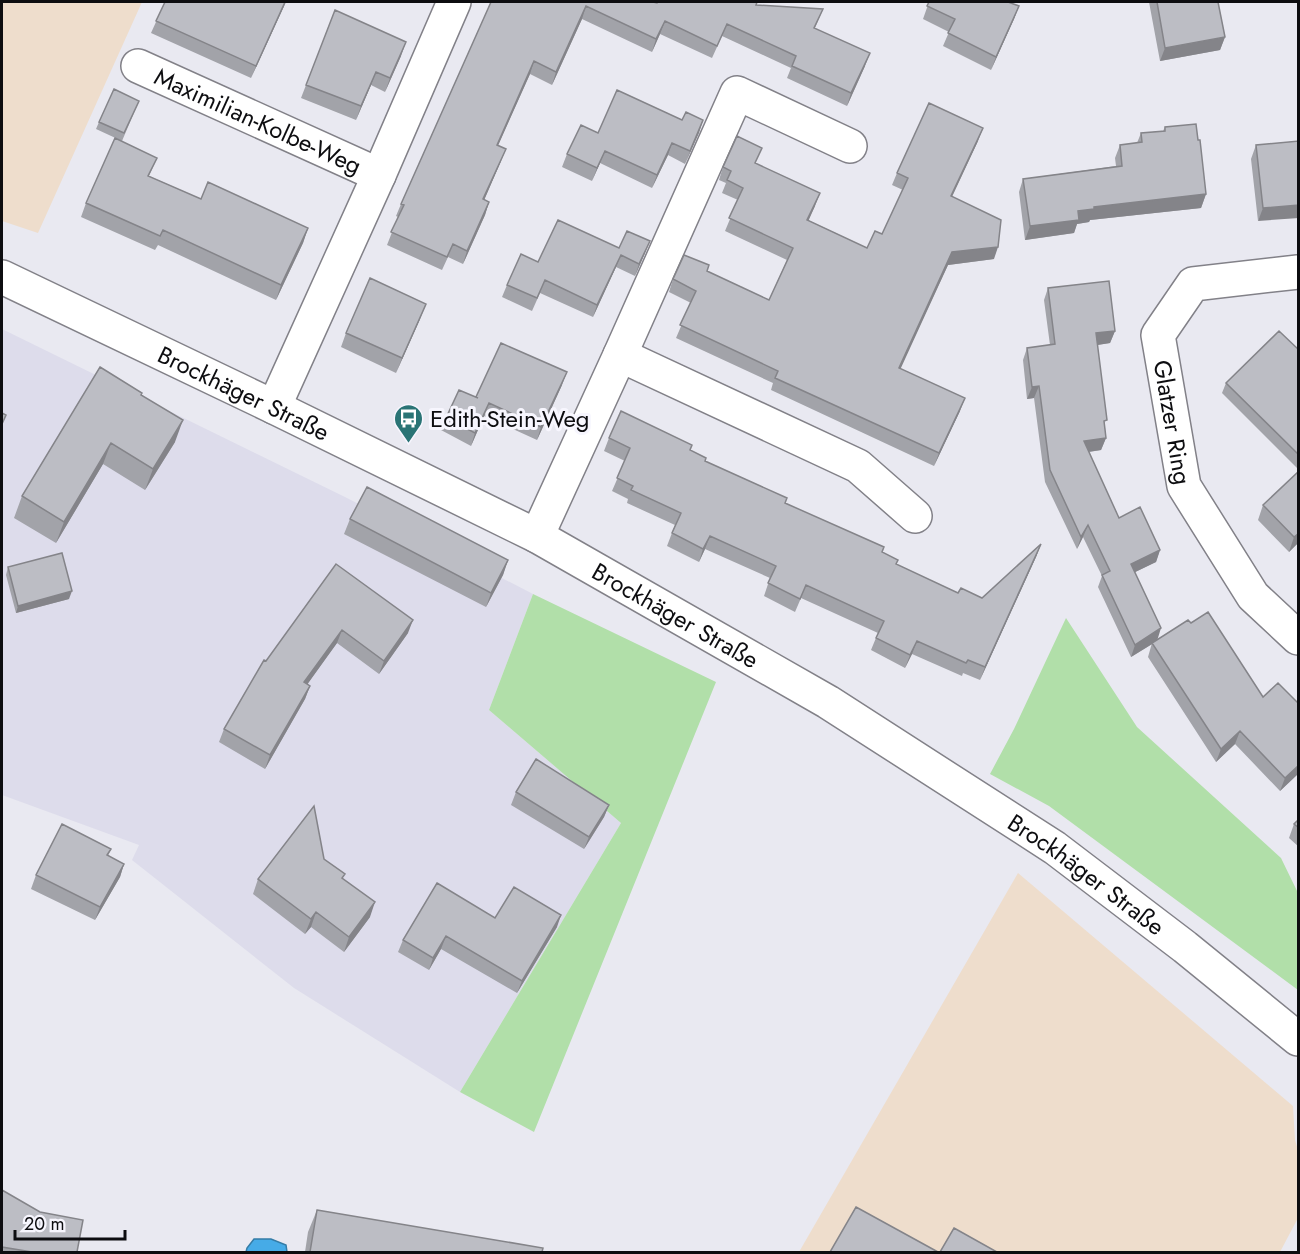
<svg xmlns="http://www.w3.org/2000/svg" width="1300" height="1254" viewBox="0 0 1300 1254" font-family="Jost,sans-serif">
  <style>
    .commercial { fill: #edc }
    .built { fill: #dddceb }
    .green { fill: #b1dfa9 }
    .water { fill: #46abe7; stroke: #357ca6; stroke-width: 1.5 }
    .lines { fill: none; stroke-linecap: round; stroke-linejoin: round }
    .street-casing { stroke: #828188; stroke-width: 36 }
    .secondary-casing { stroke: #828188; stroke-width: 36 }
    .street { stroke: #fff; stroke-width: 33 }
    .secondary { stroke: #fff; stroke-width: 33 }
    .wall { fill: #a2a3a9 }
    .shaded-wall { fill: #848489 }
    .building { fill: #bcbdc4; stroke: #848489; stroke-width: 1.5 }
    .labels { text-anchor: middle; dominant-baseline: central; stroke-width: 6; stroke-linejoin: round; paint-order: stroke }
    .street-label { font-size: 24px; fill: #0d0d10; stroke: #f7f6fe }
    .poi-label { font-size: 24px; fill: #0d0d10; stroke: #f7f6fe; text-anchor: start }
  </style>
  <rect width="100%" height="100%" fill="#e9e9f1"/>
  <!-- commercial -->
  <path class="commercial" d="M 2,2 L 142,2 L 38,233 L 2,221 Z
    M 1018,873 L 1293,1106 L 1295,1140 L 1298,1150 L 1298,1218 L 1280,1252 L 799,1252 Z"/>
  <!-- built -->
  <path class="built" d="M 2,329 L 347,498 L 533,594 L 489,710 L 621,823 L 460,1092 L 294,988 L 132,860 L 139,845 L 2,795 Z"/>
  <!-- green -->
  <path class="green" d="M 533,594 L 716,682 L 534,1132 L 460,1092 L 621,823 L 489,710 Z
    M 1066,618 L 1137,727 L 1281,858 L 1298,893 L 1298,990 L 1049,806 L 990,774 L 1014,729 Z"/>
  <!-- water -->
  <path class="water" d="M 254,1239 L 271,1239 L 286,1245 L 287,1252 L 246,1252 L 247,1248 Z"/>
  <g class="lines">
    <defs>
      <g id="street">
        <path id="s1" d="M 138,66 L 379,175"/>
        <path id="s2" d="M 1298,272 L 1193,284 L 1158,335 L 1184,486 L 1253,596 L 1298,638"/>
        <path d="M 620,355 L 858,466 L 915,516"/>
        <path d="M 274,407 L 379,175 L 454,2"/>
        <path d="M 537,536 L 620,355 L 737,93 L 850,146"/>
      </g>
      <g id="secondary">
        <path id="s3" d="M 2,277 L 274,407 L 537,536 L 828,702 L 1055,848 L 1185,947 L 1298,1039"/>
      </g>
    </defs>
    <!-- street casing -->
    <use href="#street" class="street-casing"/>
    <!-- secondary casing -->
    <use href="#secondary" class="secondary-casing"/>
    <!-- street -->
    <use href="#street" class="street"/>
    <!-- secondary -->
    <use href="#secondary" class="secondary"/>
  </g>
  <!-- wall -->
  <path class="wall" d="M 165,2 L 286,2 L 251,78 L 151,33 Z
    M 491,2 L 756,5 L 823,9 L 815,28 L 865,66 L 847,106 L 787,78 L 791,68 L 722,36 L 712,58 L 660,34 L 652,52 L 582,19 L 552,85 L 530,74 L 498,145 L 501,161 L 484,200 L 489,202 L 485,215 L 463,264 L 448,257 L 442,270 L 387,245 L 398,217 L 396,216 L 401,204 Z
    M 929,2 L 1019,6 L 1014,19 L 991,70 L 943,46 L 949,32 L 923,19 Z
    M 1149,2 L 1218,2 L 1225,37 L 1220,50 L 1160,61 Z
    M 335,10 L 401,56 L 385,92 L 371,85 L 356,120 L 301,98 Z
    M 139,101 L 122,141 L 96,129 L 99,122 Z
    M 682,120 L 703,120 L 685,164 L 668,155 L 652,188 L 600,163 L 592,181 L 562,167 L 567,154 L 598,133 Z
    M 1165,127 L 1206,194 L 1201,208 L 1090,220 L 1089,222 L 1077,224 L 1074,233 L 1025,240 L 1019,192 L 1023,179 L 1116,166 L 1115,158 L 1120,145 L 1137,143 L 1141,133 L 1163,131 Z
    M 978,141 L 952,197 L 994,259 L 948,265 L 900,368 L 960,411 L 934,466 L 771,390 L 773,383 L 676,338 L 691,303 L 669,292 L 673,279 L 709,265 L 707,271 L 769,300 L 787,260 L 725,231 L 738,200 L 722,193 L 726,183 L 719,180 L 723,167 L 756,163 L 815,206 L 808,220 L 867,248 L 882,234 L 903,190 L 892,185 L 897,173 Z
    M 1299,141 L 1258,221 L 1251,159 L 1256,145 Z
    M 157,158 L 149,176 L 201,199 L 308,228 L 303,243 L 276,300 L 158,245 L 155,250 L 81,217 L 86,203 Z
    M 619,248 L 645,253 L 635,276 L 616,267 L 593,317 L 540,293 L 532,311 L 502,297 L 507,285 Z
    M 1048,288 L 1115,331 L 1110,343 L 1097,345 L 1106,438 L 1101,450 L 1089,452 L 1119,518 L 1160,550 L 1156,562 L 1135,572 L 1157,641 L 1131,657 L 1098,587 L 1102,576 L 1083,537 L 1077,549 L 1045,482 L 1034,398 L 1027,399 L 1023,360 L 1027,348 L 1050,345 L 1044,300 Z
    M 420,319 L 396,373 L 341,347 L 346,333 Z
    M 1299,350 L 1299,470 L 1222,393 L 1226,383 Z
    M 562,385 L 537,440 L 484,416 L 471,446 L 441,430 L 446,418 L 476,397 Z
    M 142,393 L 142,395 L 175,442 L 145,490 L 103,464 L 56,543 L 14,518 L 22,496 Z
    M 609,438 L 690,450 L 705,462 L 882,552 L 896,564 L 958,593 L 982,598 L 1041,544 L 1036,557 L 980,680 L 963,673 L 962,676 L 912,654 L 905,668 L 871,650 L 878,633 L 801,598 L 795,612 L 764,596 L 770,578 L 705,549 L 699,562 L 667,546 L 675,525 L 627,503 L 628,499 L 612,491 L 625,461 L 604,451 Z
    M 1299,471 L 1299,542 L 1289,552 L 1258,520 L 1263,505 Z
    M 350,519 L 508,560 L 503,575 L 486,607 L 344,534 Z
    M 336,564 L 408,633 L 379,674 L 337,643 L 307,684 L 310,686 L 305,699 L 265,769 L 219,742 L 224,729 L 266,661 Z
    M 8,567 L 69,599 L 16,613 L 6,575 Z
    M 1191,623 L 1263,697 L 1299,704 L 1299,773 L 1280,791 L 1235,744 L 1216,762 L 1148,657 L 1152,643 Z
    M 516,792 L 609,805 L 604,817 L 584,849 L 511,805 Z
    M 1299,819 L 1299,847 L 1289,838 L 1294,824 Z
    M 111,849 L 108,856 L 124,864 L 120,877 L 95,920 L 31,889 L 36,875 Z
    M 324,859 L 343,879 L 370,917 L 344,952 L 311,927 L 305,934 L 253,894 L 258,879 Z
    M 495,918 L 557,927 L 517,993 L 441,949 L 429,970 L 398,952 L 403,940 Z
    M 2,1190 L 77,1252 L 2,1252 Z
    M 317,1210 L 542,1252 L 305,1252 L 308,1232 Z"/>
  <!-- shaded-wall -->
  <path class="shaded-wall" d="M 285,2 L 284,6 L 251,78 L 256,66 Z
    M 586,6 L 582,19 L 552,85 L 556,72 Z
    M 1019,6 L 1014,19 L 991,70 L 996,57 Z
    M 665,21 L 660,34 L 652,52 L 656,39 Z
    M 1225,37 L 1220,50 L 1160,61 L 1165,48 Z
    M 406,42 L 401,56 L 385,92 L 390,78 Z
    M 870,53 L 865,66 L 847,106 L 851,93 Z
    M 534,61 L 530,74 L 493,157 L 497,145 Z
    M 376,72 L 371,85 L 356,120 L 361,106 Z
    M 703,120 L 699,133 L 685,164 L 690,151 Z
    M 983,128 L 978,141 L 946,209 L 951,196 Z
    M 672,143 L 668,155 L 652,188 L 657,175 Z
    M 506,149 L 501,161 L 479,212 L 483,199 Z
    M 605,151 L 600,163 L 592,181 L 597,168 Z
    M 820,193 L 815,206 L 803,233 L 807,220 Z
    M 1206,194 L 1201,208 L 1090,220 L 1089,222 L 1077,224 L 1074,233 L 1025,240 L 1030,226 L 1094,207 Z
    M 489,202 L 485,215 L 463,264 L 467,251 Z
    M 1299,205 L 1299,218 L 1258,221 L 1263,208 Z
    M 308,228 L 303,243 L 276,300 L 281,285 Z
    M 650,241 L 645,253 L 635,276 L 639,264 Z
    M 998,247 L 994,259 L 948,265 L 895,381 L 899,368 L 952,252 Z
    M 621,255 L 616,267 L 593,317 L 597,305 Z
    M 426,304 L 420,319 L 396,373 L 402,358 Z
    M 1115,331 L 1110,343 L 1091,346 L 1096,333 Z
    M 567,372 L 562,385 L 537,440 L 541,427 Z
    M 1039,386 L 1034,398 L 1027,399 L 1032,387 Z
    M 965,398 L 960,411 L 934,466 L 939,453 Z
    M 489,403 L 484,416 L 471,446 L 475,433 Z
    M 183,420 L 175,442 L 145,490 L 153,469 Z
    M 1106,438 L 1101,450 L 1080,453 L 1084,441 Z
    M 111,443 L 103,464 L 56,543 L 64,522 Z
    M 1088,525 L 1083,537 L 1077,549 L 1081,537 Z
    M 1299,533 L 1299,542 L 1289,552 L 1294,537 Z
    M 710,536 L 705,549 L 699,562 L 703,549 Z
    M 1041,544 L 1036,557 L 980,680 L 985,667 Z
    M 1160,550 L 1156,562 L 1127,576 L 1131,564 Z
    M 508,560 L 503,575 L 486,607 L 491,593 Z
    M 72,591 L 69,599 L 16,613 L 18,606 Z
    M 413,620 L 408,633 L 379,674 L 384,661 Z
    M 1161,628 L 1157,641 L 1131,657 L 1135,645 Z
    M 342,630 L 337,643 L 299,696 L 304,682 Z
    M 917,641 L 912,654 L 905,668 L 910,655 Z
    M 310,686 L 305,699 L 265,769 L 270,755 Z
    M 1240,731 L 1235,744 L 1216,762 L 1221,749 Z
    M 1299,765 L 1299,773 L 1280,791 L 1285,778 Z
    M 609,805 L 604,817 L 584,849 L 589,837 Z
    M 124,864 L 120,877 L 95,920 L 100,907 Z
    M 375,902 L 370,917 L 344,952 L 349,937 Z
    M 316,912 L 311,927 L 305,934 L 311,919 Z
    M 561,915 L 557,927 L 517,993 L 522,981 Z
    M 446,936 L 441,949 L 429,970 L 433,958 Z"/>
  <!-- building -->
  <path class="building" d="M 165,2 L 285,2 L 256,66 L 156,21 Z
    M 491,2 L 653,2 L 657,3 L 658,2 L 757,2 L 756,5 L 823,9 L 814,28 L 870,53 L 851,93 L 792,66 L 796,56 L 727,24 L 717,46 L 665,21 L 656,39 L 586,6 L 556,72 L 534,61 L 497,145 L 506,149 L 483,199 L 489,202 L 467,251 L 453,244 L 447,257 L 391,232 L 404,205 L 401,204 Z
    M 929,2 L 1008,2 L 1019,6 L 996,57 L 948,33 L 955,19 L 927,6 Z
    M 1157,2 L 1218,2 L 1225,37 L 1165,48 Z
    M 335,10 L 406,42 L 390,78 L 376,72 L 361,106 L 306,85 Z
    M 114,89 L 139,101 L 124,133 L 99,122 Z
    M 617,90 L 682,120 L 686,112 L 703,120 L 690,151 L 672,143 L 657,175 L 605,151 L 597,168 L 567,154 L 581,125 L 598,133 Z
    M 929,103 L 983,128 L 951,196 L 1001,220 L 998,247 L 952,252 L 899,368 L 965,398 L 939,453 L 775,378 L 778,371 L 680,325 L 696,291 L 673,279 L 684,255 L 709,265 L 707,271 L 769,300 L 793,248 L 729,218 L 743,188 L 727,180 L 731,171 L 723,167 L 737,136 L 762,148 L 755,163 L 820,193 L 807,220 L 867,248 L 875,231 L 882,234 L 908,178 L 897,173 Z
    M 1196,124 L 1198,140 L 1200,140 L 1206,194 L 1094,207 L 1094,209 L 1078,211 L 1079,220 L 1030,226 L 1023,179 L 1122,166 L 1120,145 L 1142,142 L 1141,133 L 1165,131 L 1165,127 Z
    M 115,138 L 157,158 L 148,176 L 201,199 L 208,182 L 308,228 L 281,285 L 163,230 L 160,236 L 86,203 Z
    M 1299,141 L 1299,205 L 1263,208 L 1256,145 Z
    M 558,220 L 619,248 L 627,231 L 650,241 L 639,264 L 621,255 L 597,305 L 545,280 L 537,298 L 507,285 L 521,254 L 538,262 Z
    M 370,278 L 426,304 L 402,358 L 346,333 Z
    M 1109,281 L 1115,331 L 1096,333 L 1107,420 L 1104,421 L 1106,438 L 1084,441 L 1119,518 L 1140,507 L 1160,550 L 1131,564 L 1161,628 L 1135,645 L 1102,575 L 1110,571 L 1088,525 L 1081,537 L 1050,470 L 1039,386 L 1032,387 L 1027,348 L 1055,344 L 1048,288 Z
    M 1279,331 L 1299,350 L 1299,455 L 1226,383 Z
    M 501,343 L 567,372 L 541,427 L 489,403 L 475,433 L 446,418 L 459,390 L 478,398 L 476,397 Z
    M 100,367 L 142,393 L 141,395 L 183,420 L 153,469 L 111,443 L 64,522 L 22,496 Z
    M 621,411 L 692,445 L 690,450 L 706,458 L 705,461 L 787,498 L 785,503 L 884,547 L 882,552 L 898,560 L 896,564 L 958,593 L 961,588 L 982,598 L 1041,544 L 985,667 L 968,660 L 966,663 L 917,641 L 910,655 L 876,638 L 884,621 L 806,585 L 800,599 L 768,583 L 776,566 L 710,536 L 703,549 L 672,533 L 681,513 L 631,490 L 633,486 L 617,478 L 630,448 L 609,438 Z
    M 2,413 L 6,415 L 2,424 Z
    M 1299,471 L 1299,533 L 1294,537 L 1263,505 Z
    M 367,487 L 508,560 L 491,593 L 350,519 Z
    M 62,553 L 72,591 L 18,606 L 8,567 Z
    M 336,564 L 413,620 L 384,661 L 342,630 L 304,682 L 310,686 L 270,755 L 224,729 L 264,660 L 266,661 Z
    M 1208,612 L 1263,697 L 1278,683 L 1299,704 L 1299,765 L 1285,778 L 1240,731 L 1221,749 L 1152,643 L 1188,620 L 1191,623 Z
    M 536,759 L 609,805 L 589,837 L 516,792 Z
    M 314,806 L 324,859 L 345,874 L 342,878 L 375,902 L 349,937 L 316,912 L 311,919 L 258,879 Z
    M 1299,819 L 1299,828 L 1294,824 Z
    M 62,824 L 111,849 L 107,855 L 124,864 L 100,907 L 36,875 Z
    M 437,883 L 495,918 L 514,887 L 561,915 L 522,981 L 446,936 L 433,958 L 403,940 Z
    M 2,1190 L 40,1212 L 83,1220 L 77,1252 L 32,1252 L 2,1247 Z
    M 856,1207 L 938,1252 L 830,1252 Z
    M 317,1210 L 543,1248 L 542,1252 L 310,1252 Z
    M 954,1228 L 997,1252 L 940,1252 Z"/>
  <!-- icons -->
  <defs>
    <symbol id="bus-pin" viewBox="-11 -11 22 30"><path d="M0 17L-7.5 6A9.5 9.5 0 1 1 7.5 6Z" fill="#2a7475" stroke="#f7f6fe"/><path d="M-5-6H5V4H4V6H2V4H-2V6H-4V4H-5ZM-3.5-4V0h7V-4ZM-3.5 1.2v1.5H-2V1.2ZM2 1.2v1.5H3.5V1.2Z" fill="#fff"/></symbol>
  </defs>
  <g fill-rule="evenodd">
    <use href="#bus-pin" x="392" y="402" width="33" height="45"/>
  </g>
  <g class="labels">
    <!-- street labels -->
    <g class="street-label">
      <text stroke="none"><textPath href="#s1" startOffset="132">Maximilian-Kolbe-Weg</textPath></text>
      <text stroke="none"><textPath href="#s3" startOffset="268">Brockhäger Straße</textPath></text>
      <text stroke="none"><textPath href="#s2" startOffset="256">Glatzer Ring</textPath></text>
      <text stroke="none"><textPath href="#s3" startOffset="754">Brockhäger Straße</textPath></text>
      <text stroke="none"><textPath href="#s3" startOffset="1240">Brockhäger Straße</textPath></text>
    </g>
    <!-- poi labels -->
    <g class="poi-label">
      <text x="430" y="418">Edith-Stein-Weg</text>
    </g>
  </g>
  <!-- border -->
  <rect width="1300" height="1254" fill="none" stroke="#0d0d10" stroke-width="6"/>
  <!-- scale -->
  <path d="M15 1230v9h110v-9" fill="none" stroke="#0d0d10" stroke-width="3"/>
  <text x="24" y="1230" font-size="18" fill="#0d0d10" stroke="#f7f6fe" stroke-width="4.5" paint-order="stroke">20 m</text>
</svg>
